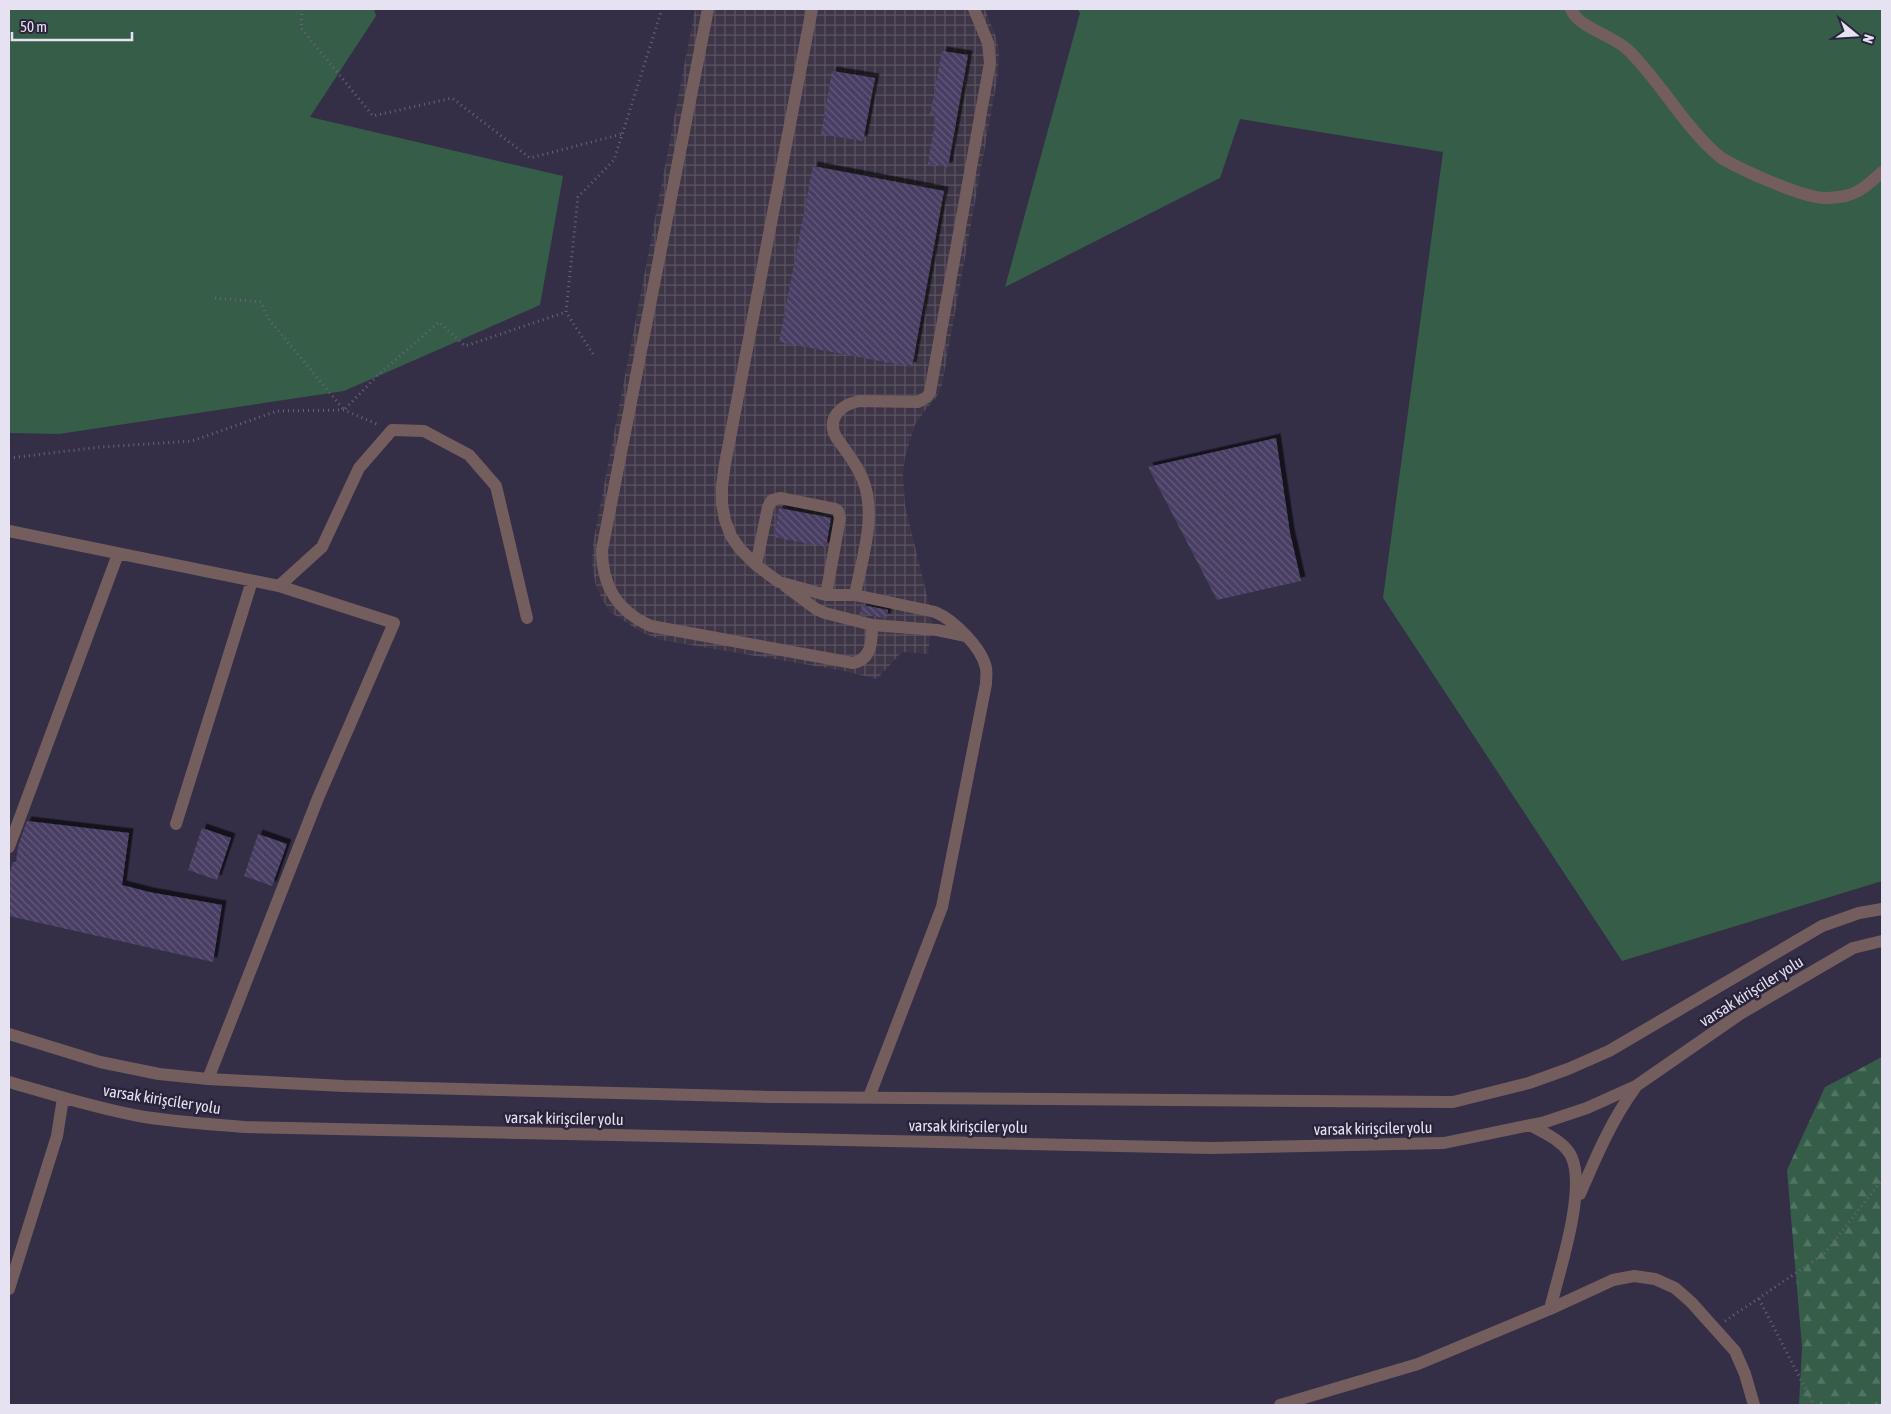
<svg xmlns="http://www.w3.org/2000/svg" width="1891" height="1414" viewBox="0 0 1891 1414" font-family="'Asap Condensed',sans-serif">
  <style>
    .industrial { fill: url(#industrial-grid) }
    .green { fill: #355d48 }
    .forest { fill: url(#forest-firs) }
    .building { fill: url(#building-back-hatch); filter: url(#shadow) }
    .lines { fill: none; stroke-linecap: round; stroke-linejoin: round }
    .path { stroke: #6a647a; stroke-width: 3; stroke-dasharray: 1 4; stroke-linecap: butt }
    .minor { stroke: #745e5d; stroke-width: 12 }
    .labels { text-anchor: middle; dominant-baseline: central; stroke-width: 5; stroke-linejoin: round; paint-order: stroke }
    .street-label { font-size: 16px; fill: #e6e2f2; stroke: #2a243b }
  </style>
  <defs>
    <pattern id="industrial-grid" width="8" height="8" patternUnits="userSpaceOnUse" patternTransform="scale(1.25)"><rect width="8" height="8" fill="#3e3647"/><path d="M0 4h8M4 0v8" fill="none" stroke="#5a5362"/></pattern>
    <pattern id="forest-firs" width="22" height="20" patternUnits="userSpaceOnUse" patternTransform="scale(1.25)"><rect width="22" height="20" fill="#355d48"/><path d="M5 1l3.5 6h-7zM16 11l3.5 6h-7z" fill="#527463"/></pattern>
    <pattern id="building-back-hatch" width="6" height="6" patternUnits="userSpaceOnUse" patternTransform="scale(1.25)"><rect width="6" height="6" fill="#483e63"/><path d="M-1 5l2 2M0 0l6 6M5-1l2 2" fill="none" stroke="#625a7a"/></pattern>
    <filter id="shadow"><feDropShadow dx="4.5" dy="-4.5" stdDeviation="0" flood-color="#0009"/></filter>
  </defs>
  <rect width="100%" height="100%" fill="#342e46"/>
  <!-- industrial -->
  <path class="industrial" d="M 695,9 L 985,9 L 996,37 L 999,51 L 998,75 L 942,385 L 936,398 L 926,409 L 915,425 L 905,457 L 903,473 L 905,505 L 929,604 L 932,622 L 928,654 L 902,652 L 877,679 L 844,671 L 661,640 L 643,633 L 610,612 L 602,599 L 595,583 L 592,563 L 593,543 Z"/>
  <!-- green -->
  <path class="green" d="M 9,9 L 374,9 L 376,16 L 310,117 L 563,176 L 540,305 L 344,391 L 59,434 L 9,433 Z
    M 1077,9 L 1882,9 L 1882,881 L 1622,961 L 1383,598 L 1443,152 L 1240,119 L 1220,178 L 1005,287 L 1080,13 Z"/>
  <!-- forest -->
  <path class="forest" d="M 1882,1057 L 1882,1405 L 1799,1405 L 1802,1347 L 1787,1170 L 1825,1087 Z"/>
  <!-- building -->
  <path class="building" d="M 942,51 L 968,55 L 948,167 L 928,164 L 936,116 L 930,115 Z
    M 832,71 L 875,78 L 863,141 L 821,134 Z
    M 813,166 L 944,191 L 912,367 L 779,342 Z
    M 1276,438 L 1290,533 L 1301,581 L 1217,600 L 1148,467 Z
    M 779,508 L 831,518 L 826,547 L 774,537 Z
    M 862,605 L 888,610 L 886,618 L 860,614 Z
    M 27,821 L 129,833 L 122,885 L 149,892 L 222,905 L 213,962 L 9,916 L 9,875 L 13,862 L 16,862 L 18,846 Z
    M 202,828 L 231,838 L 217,880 L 188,870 Z
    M 258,834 L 287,844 L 272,886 L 244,876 Z"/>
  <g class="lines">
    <!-- path -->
    <path class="path" d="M 302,9 L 301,28 L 373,116 L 452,98 L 530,158 L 622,134
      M 215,298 L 261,302 L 267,317 L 344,410 L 377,376 L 439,322 L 465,346 L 566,312
      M 593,354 L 566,312 L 578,197 L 614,160 L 662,9
      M 9,458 L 101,447 L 192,441 L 277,411 L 344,410 L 379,425
      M 1759,1299 L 1814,1405
      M 1725,1321 L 1824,1254 L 1882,1180"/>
    <!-- minor -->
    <path class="minor" d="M 708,9 L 602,550 C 602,586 617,611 651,626 L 853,663 C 872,659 872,641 872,625
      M 812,9 L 725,464 L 722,486 L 722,504 L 725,520 L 731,536 L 740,549 L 756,565 L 779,582 L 826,595 L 855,595 L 935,612 C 954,620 982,648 986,668 C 987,673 986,679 986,684 L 942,907 L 869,1097
      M 1571,9 C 1578,28 1613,35 1628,50 C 1657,78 1678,116 1706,144 C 1711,149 1717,155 1723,159 C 1744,171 1803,198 1826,198 C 1832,198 1839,197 1845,196 C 1860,193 1871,182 1882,172
      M 9,531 L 279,586 L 394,623 L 318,798 L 208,1079
      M 756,565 L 768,507 L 772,500 L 780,498 L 835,509 L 838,511 L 840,518 L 826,595
      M 279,586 L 322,547 L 359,468 L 392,430 L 424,431 L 469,455 L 496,486 L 527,618
      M 785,586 L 816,609 L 825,613 L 872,625 L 937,630 L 966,636
      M 855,595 C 862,558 877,516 863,480 C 857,464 845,450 836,437 C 826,418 841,405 859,401 L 918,402 L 927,397 L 930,392 L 990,63 L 988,43 L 974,9
      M 176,824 L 252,581
      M 9,847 L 118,554
      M 9,1034 L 100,1062 L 159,1074 L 208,1079 L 344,1086 L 770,1097 L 1453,1102 L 1529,1083 L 1568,1069 L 1609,1051 L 1822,926 L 1859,913 L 1882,909
      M 9,1082 C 51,1094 95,1108 139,1116 C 174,1122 210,1124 245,1127 L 1211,1148 L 1444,1143 L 1545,1122 L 1587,1108 L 1636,1086 L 1740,1014 L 1853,948 L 1882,941
      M 1530,1125 C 1544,1133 1566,1142 1572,1158 C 1586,1192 1559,1272 1550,1309
      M 1580,1194 C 1596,1157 1611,1121 1635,1088
      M 9,1289 L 57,1136 L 63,1098
      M 1280,1405 L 1418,1364 L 1550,1309 L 1613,1280 L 1634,1276 L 1655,1279 L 1675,1288 L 1691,1302 L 1735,1351 L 1745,1374 L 1754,1405"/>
  </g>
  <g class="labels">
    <!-- street labels -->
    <g class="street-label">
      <text transform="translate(1751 991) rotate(-32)">varsak kirişciler yolu</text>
      <text transform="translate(162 1099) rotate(9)">varsak kirişciler yolu</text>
      <text transform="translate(564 1118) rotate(1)">varsak kirişciler yolu</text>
      <text transform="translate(968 1126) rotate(1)">varsak kirişciler yolu</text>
      <text transform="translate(1373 1128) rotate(-1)">varsak kirişciler yolu</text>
    </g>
  </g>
  <!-- border -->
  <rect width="1891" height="1414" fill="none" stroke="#e6e2f2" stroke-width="20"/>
  <!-- north arrow -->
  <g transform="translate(1856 35) rotate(108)" stroke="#2a243b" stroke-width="4" paint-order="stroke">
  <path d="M0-4L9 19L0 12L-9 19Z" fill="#e6e2f2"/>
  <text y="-8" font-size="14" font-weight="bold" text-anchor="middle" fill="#e6e2f2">N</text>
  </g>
  <!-- scale -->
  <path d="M12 32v8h120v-8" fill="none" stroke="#e6e2f2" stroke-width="2.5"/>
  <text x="20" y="32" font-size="15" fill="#e6e2f2" stroke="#2a243b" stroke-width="4" paint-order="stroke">50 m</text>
</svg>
